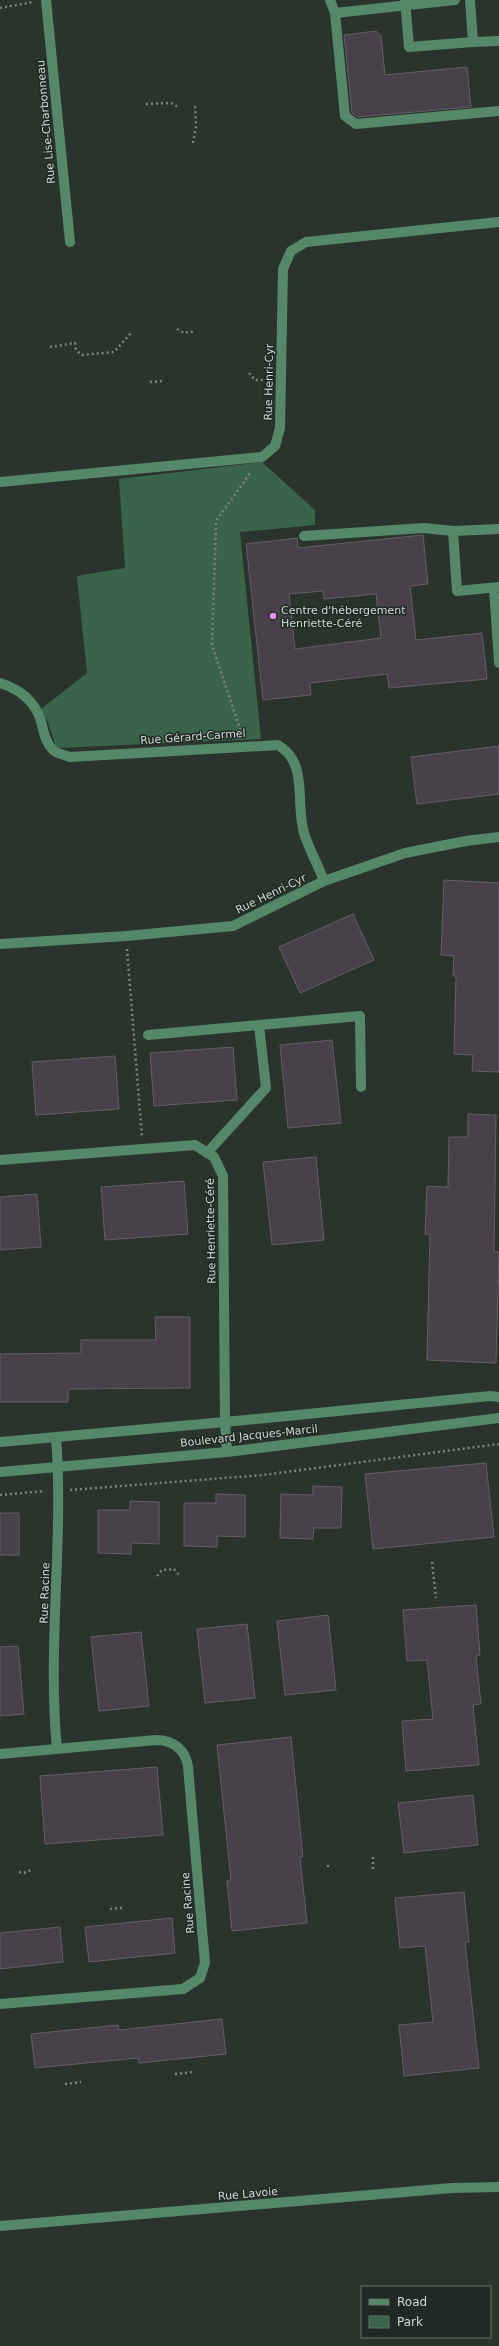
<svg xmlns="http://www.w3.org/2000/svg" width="499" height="2346" viewBox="0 0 499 2346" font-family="'DejaVu Sans',sans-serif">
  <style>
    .park { fill: #3a644a }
    .building { fill: #49414a; stroke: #655d66; fill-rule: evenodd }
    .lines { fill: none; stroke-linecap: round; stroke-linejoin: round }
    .path { stroke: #7b837d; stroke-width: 2.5; stroke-dasharray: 2 3; stroke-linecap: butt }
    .minor { stroke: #558869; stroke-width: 10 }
    .poi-dot { fill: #ea8dfd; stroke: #202a24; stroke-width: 1.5 }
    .labels { text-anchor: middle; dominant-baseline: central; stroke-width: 3; stroke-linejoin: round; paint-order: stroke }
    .street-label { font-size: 11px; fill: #d2d8d4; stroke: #202a24 }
    .poi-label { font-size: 11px; fill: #d2d8d4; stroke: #202a24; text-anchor: start }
  </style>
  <rect width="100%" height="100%" fill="#2a342d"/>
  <!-- park -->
  <path class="park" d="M 262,462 L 315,510 L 315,525 L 240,532 L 261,739 L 56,748 L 48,722 L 41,709 L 87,673 L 77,576 L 125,568 L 119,479 Z"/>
  <!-- building -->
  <path class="building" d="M 376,31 L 381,36 L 385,75 L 467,67 L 471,107 L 358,117 L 352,113 L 344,35 Z
    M 423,535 L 428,584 L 410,586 L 416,640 L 482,633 L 487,679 L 389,688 L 387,674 L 310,683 L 311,695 L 263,700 L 246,544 L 297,538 L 298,548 ZM 323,591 L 324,599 L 376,594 L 381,638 L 295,649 L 289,594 Z
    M 499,746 L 499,794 L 417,804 L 411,757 Z
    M 444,880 L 499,883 L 499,1072 L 472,1071 L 473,1055 L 454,1054 L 456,976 L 453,976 L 454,956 L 441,955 Z
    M 353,914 L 374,960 L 300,993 L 279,947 Z
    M 332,1040 L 341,1123 L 288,1128 L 280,1045 Z
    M 233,1047 L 237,1100 L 154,1106 L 150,1053 Z
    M 115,1056 L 119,1109 L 36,1115 L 32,1062 Z
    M 468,1114 L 496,1115 L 494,1252 L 499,1252 L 496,1363 L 427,1360 L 430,1234 L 425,1234 L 427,1186 L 448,1187 L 449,1137 L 468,1137 Z
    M 316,1157 L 324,1240 L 272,1245 L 263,1162 Z
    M 184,1181 L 188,1234 L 105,1240 L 101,1187 Z
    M 37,1194 L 41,1247 L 0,1250 L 0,1197 Z
    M 155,1317 L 190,1317 L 190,1388 L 68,1389 L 68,1402 L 0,1402 L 0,1354 L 81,1353 L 81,1340 L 156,1340 Z
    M 486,1463 L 494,1537 L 373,1549 L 365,1474 Z
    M 313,1486 L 342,1487 L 341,1528 L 314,1528 L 313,1539 L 280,1538 L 281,1494 L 313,1495 Z
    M 216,1494 L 245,1495 L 245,1537 L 217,1536 L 217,1547 L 184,1546 L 184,1503 L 216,1503 Z
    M 130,1501 L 159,1502 L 159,1544 L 131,1543 L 131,1554 L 98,1553 L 98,1510 L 130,1510 Z
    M 0,1513 L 19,1513 L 19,1555 L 0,1555 Z
    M 476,1605 L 480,1655 L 476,1656 L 481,1704 L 473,1705 L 479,1765 L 406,1771 L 402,1721 L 433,1719 L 427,1660 L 407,1661 L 403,1610 Z
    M 328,1615 L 336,1690 L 285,1695 L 277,1621 Z
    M 247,1624 L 255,1698 L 205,1703 L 197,1629 Z
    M 141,1632 L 149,1706 L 99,1711 L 91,1637 Z
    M 18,1646 L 24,1714 L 0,1716 L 0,1647 Z
    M 291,1737 L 303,1857 L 300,1857 L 307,1923 L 232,1931 L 227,1881 L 231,1880 L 217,1745 Z
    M 157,1767 L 163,1835 L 45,1844 L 40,1776 Z
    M 473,1795 L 478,1845 L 404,1853 L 398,1803 Z
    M 464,1892 L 469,1942 L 465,1942 L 479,2068 L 404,2076 L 399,2025 L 433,2022 L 425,1946 L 400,1948 L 395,1898 Z
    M 172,1918 L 175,1953 L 89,1962 L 85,1927 Z
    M 60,1927 L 63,1962 L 0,1969 L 0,1933 Z
    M 222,2019 L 226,2054 L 139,2063 L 138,2058 L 35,2068 L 31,2034 L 118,2025 L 119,2030 Z"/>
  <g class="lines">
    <!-- path -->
    <path class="path" d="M 0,8 L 33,2
      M 146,104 L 171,103 L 178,107
      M 193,143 L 196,126 L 195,106
      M 177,329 L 184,333 L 195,331
      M 50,347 L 75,343 L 76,350 L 82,355 L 114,352 L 131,333
      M 249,373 L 255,380 L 269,380
      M 150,382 L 163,381
      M 242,735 L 212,645 L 216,521 L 251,472
      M 127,949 L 142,1137
      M 70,1490 L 263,1475 L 499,1444
      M 0,1495 L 45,1491
      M 432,1562 L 436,1598
      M 157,1576 L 162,1570 L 174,1569 L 179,1575
      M 328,1867 L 328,1862
      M 373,1869 L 373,1856
      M 19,1872 L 24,1873 L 31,1870
      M 110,1909 L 123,1908
      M 175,2074 L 193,2072
      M 65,2084 L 81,2082"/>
    <!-- minor -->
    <path class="minor" d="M 46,0 L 70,242
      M 330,0 L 335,13 L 345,116 L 356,124 L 499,111
      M 405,0 L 409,47 L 473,42
      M 470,0 L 473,42 L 499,41
      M 335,13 L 455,0
      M 0,482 L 262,457 L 275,446 L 280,428 L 283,269 L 291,251 L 306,242 L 499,222
      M 453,531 L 499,529
      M 304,536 L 424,528 L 453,531 L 457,591 L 499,587
      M 494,588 L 499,663
      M 0,683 C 19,689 33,699 40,718 C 44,730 44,741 53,750 C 57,754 65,755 70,757 L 278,745 C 309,763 295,803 304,833 C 309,849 318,865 324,881
      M 0,944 L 126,936 L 233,926 L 324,881 L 405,853 L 466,841 L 499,837
      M 259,1025 L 360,1016 L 361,1087
      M 148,1035 L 259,1025 L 266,1088 L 207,1153
      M 0,1160 L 195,1145 L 214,1157 L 223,1176 L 225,1422 L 227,1452
      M 56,1437 C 64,1541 47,1645 57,1749
      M 0,1442 L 225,1422 L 490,1396 L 499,1397
      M 0,1472 L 227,1452 L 499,1418
      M 0,1754 L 156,1740 C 173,1740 186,1750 188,1767 L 205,1963 L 200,1978 L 183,1989 L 0,2004
      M 0,2226 L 452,2188 L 499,2187"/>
  </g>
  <!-- markers -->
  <circle class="poi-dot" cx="273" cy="616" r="4"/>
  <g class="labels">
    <!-- street labels -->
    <g class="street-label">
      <text transform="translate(46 122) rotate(-95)">Rue Lise-Charbonneau</text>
      <text transform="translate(269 382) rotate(-89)">Rue Henri-Cyr</text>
      <text transform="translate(193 737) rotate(-4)">Rue Gérard-Carmel</text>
      <text transform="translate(271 894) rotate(-26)">Rue Henri-Cyr</text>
      <text transform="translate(211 1231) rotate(-91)">Rue Henriette-Céré</text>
      <text transform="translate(249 1436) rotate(-6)">Boulevard Jacques-Marcil</text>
      <text transform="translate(45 1593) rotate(-88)">Rue Racine</text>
      <text transform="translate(188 1903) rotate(-95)">Rue Racine</text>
      <text transform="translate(248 2194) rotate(-5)">Rue Lavoie</text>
    </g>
    <!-- poi labels -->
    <g class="poi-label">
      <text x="281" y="610">Centre d'hébergement<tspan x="281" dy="13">Henriette-Céré</tspan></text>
    </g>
  </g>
  <!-- legend -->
  <rect x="361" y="2286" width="130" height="52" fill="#202a24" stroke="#67706a"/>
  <rect x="369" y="2299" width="20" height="6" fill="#558869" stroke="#67706a"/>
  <text x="397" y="2306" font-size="12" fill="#d2d8d4">Road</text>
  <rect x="369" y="2316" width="20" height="12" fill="#3a644a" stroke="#67706a"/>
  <text x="397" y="2326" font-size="12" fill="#d2d8d4">Park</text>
</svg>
